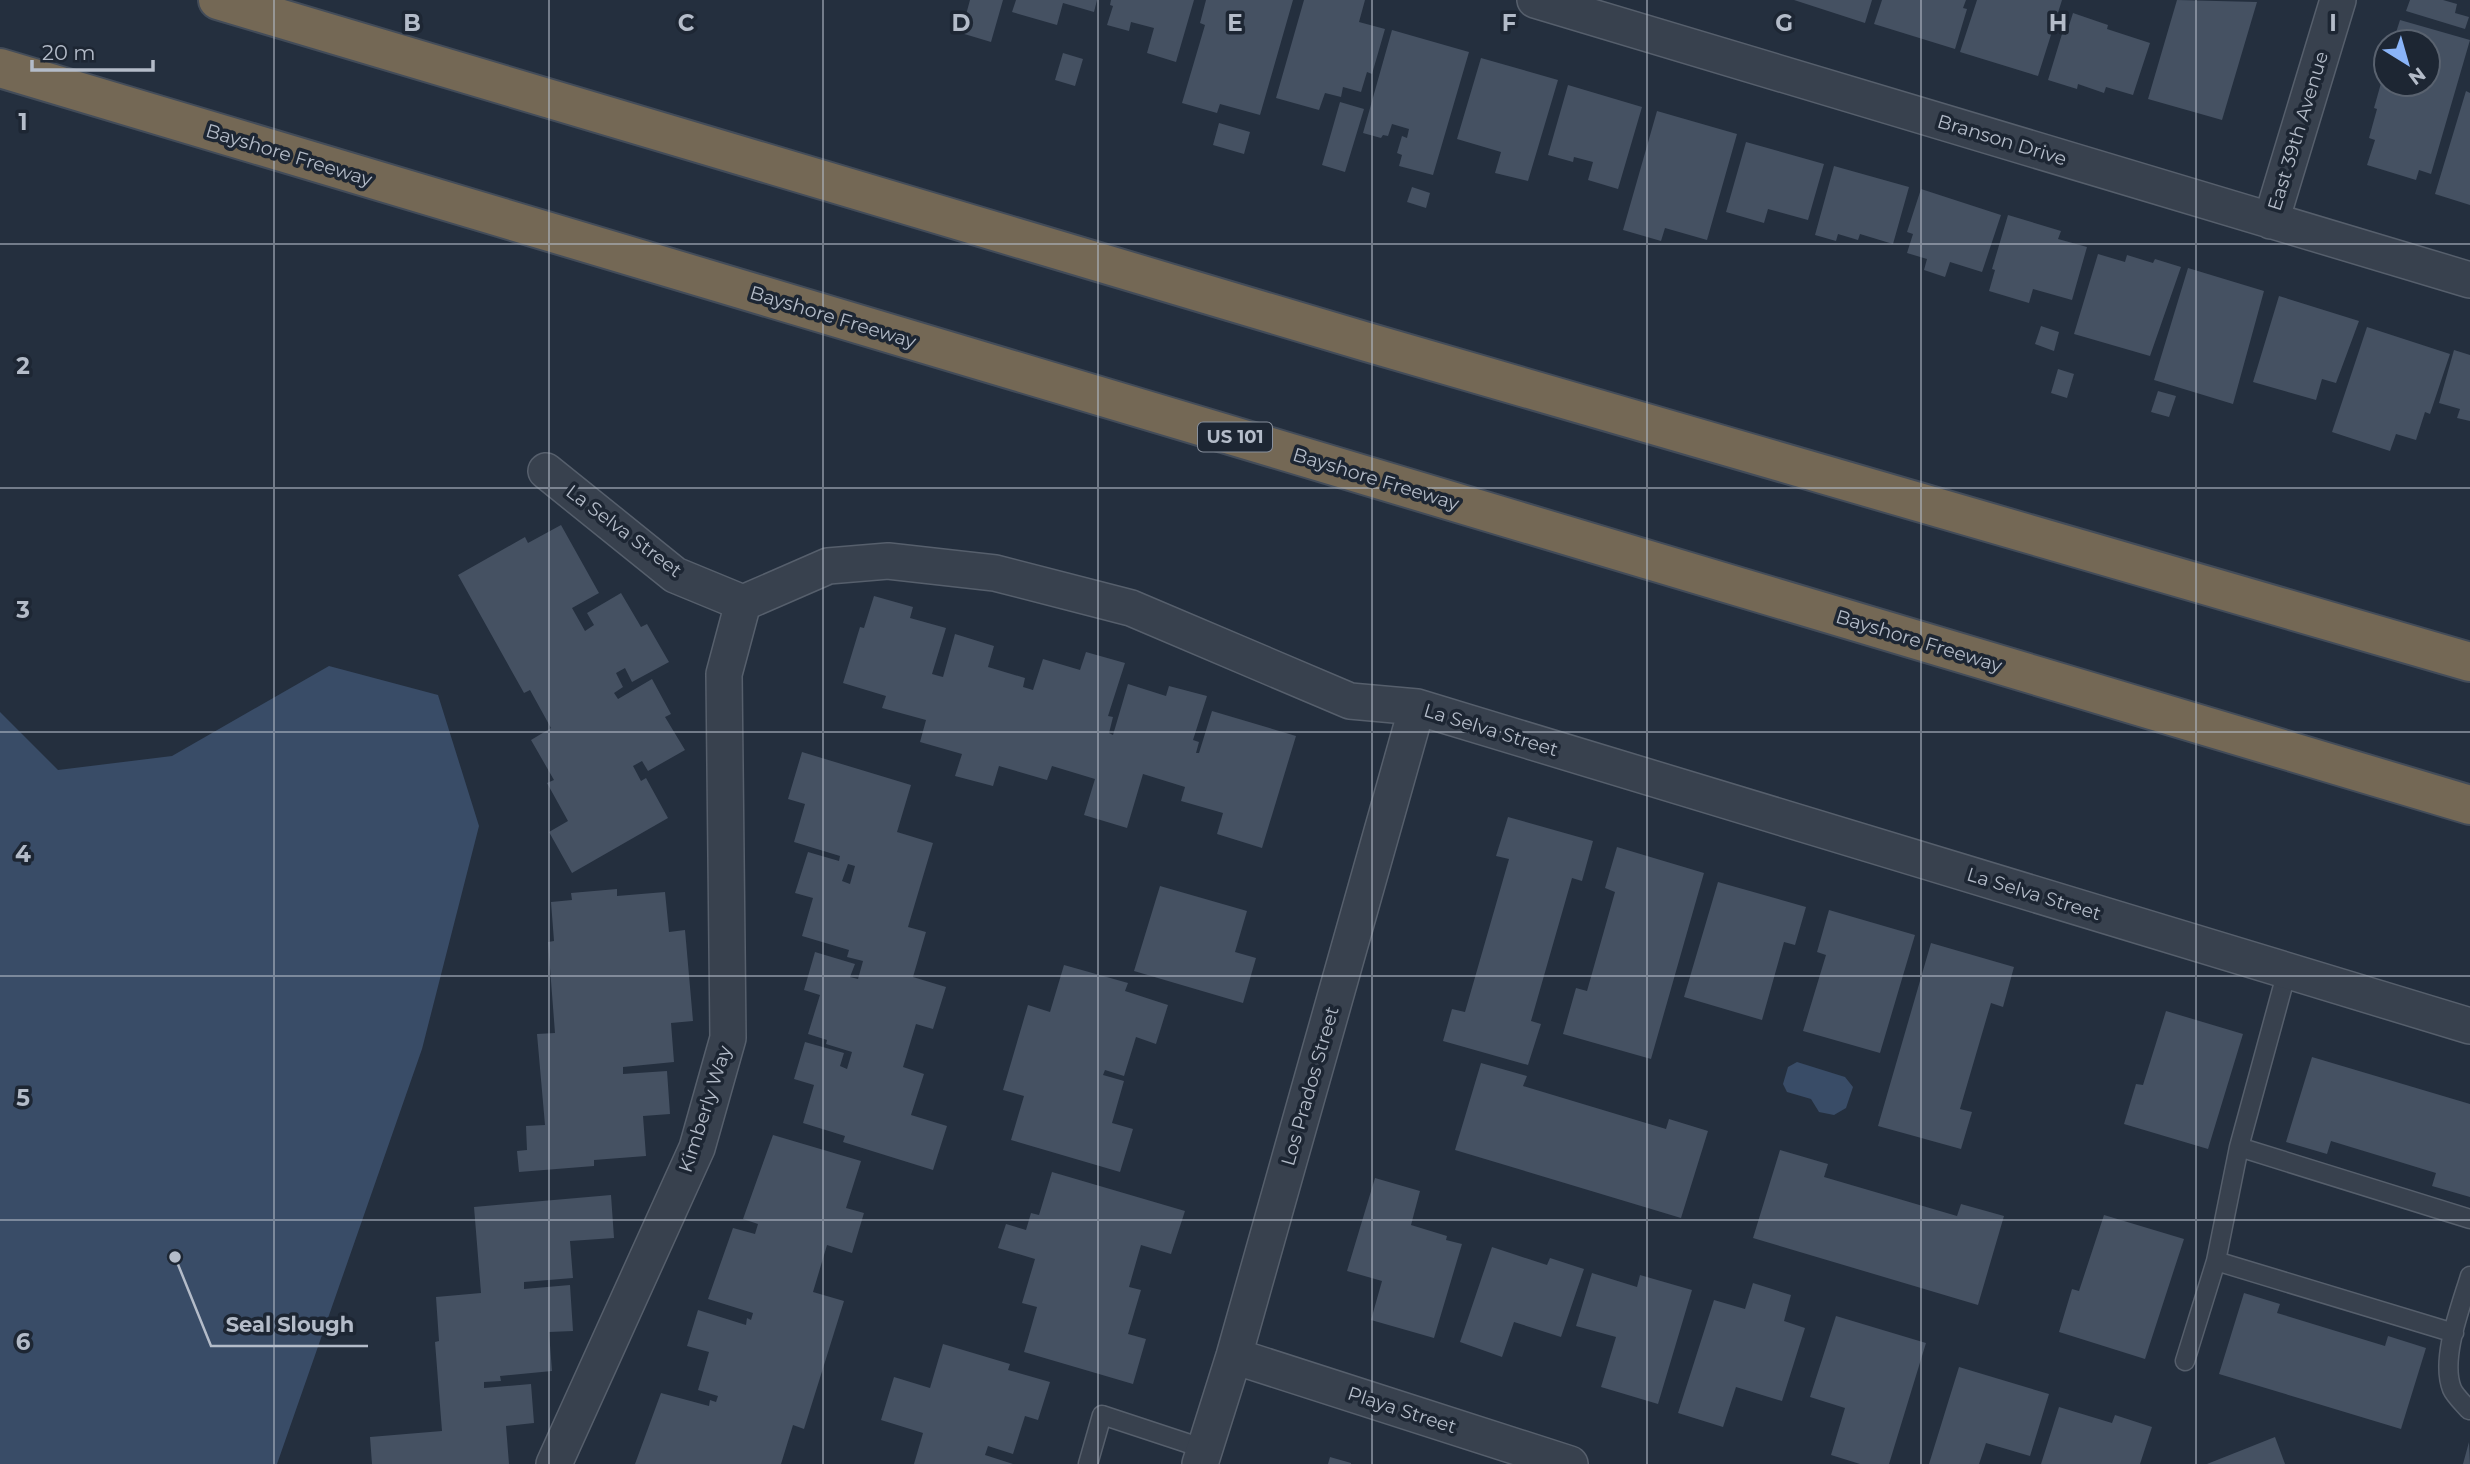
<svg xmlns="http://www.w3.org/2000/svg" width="2470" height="1464" viewBox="0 0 2470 1464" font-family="Montserrat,sans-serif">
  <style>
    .water { fill: #394c67 }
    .building { fill: #455162; fill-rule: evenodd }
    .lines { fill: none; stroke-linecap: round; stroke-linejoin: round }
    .service-casing { stroke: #565f6c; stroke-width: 21 }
    .minor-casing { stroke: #565f6c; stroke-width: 38 }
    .motorway-casing { stroke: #434c59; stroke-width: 42 }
    .service { stroke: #38414e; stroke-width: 18 }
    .minor { stroke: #38414e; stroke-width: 35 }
    .motorway { stroke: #746855; stroke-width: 38 }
    .grid { fill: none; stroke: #b4bcc9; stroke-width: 2; stroke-opacity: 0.55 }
    .labels { text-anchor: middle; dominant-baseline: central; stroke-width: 7; stroke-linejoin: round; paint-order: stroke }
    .shield { fill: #1d2633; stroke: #878f9c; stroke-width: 2 }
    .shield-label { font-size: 18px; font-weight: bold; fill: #b4bcc9 }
    .street-label { font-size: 19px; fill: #b4bcc9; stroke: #1d2633 }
    .grid-label { font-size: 23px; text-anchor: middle; font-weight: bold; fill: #b4bcc9; stroke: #1d2633; stroke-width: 7; stroke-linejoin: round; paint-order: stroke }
    .leader { fill: none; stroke: #b4bcc9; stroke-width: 2.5 }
    .callout-dot { fill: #b4bcc9; stroke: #1d2633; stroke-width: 2.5 }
    .callout-label { font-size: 21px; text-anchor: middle; font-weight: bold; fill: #b4bcc9; stroke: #1d2633; stroke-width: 7; stroke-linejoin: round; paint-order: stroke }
  </style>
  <rect width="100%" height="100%" fill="#242f3e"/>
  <!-- water -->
  <path class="water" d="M 329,666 L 438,695 L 479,826 L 422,1049 L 277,1464 L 0,1464 L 0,712 L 58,770 L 172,756 Z
    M 1797,1062 L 1845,1077 L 1853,1087 L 1846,1108 L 1834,1115 L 1819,1112 L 1811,1099 L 1787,1092 L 1783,1084 L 1788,1067 Z"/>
  <!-- building -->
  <path class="building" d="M 970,0 L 1003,0 L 991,42 L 961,33 Z
    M 1016,0 L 1097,0 L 1094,12 L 1063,3 L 1057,25 L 1012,12 Z
    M 1111,0 L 1194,0 L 1176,62 L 1147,53 L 1154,28 L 1131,22 L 1129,31 L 1107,25 L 1113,6 L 1110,5 Z
    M 1206,0 L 1293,0 L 1260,115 L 1220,104 L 1217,113 L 1182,103 L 1205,25 L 1200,23 Z
    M 1304,0 L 1365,0 L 1359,22 L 1385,29 L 1372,74 L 1367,72 L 1361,92 L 1343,87 L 1341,97 L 1325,93 L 1319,110 L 1276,98 Z
    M 1794,0 L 1872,0 L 1865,23 Z
    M 1882,0 L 1966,0 L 1963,8 L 1967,9 L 1955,49 L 1874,24 Z
    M 1977,0 L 2062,0 L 2038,76 L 1960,52 Z
    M 2177,0 L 2257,2 L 2222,120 L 2148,99 Z
    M 2410,0 L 2443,0 L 2457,4 L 2455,13 L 2469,17 L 2465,29 L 2406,11 Z
    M 2073,13 L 2108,25 L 2107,29 L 2150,43 L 2133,95 L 2106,87 L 2104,93 L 2078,84 L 2077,89 L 2048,80 L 2062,34 L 2066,35 Z
    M 2400,20 L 2470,40 L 2431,174 L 2419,170 L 2416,180 L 2367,165 L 2375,140 L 2369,138 L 2377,109 L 2374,108 L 2385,69 L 2386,84 L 2428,84 L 2428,42 L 2393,42 Z
    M 1392,30 L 1469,52 L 1433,175 L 1399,166 L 1402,155 L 1397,153 L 1402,136 L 1407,138 L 1409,129 L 1392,124 L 1388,136 L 1383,135 L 1381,138 L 1363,133 Z
    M 1063,53 L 1083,59 L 1075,86 L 1055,80 Z
    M 1481,58 L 1558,80 L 1528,181 L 1495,173 L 1501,152 L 1457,139 Z
    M 1568,85 L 1642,107 L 1618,189 L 1588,180 L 1593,162 L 1574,157 L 1573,162 L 1548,155 Z
    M 2466,91 L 2470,93 L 2470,205 L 2435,194 Z
    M 1340,102 L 1364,109 L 1345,172 L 1322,165 Z
    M 1657,111 L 1737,134 L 1707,240 L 1665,228 L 1661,241 L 1623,230 Z
    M 1219,123 L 1250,132 L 1244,154 L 1213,145 Z
    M 1746,142 L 1824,164 L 1808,220 L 1768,209 L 1764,223 L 1726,212 Z
    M 1834,166 L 1909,187 L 1893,244 L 1860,234 L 1858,240 L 1838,234 L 1836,241 L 1815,235 Z
    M 1412,187 L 1430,193 L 1426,208 L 1407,202 Z
    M 1921,189 L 2001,215 L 1982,272 L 1950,262 L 1945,277 L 1924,270 L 1927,259 L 1907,253 L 1913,234 L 1907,232 Z
    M 2008,215 L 2061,231 L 2058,239 L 2087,247 L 2072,300 L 2033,289 L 2029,303 L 1989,291 L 1995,270 L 1992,269 Z
    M 2098,254 L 2125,262 L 2127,255 L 2153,263 L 2155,259 L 2181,267 L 2150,356 L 2074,334 Z
    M 2188,268 L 2264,291 L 2233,404 L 2154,380 Z
    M 2279,296 L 2359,321 L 2336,383 L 2322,379 L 2316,400 L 2253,382 Z
    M 2041,326 L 2059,332 L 2054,351 L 2035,344 Z
    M 2367,327 L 2450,354 L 2430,414 L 2425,412 L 2416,440 L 2396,434 L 2390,451 L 2332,432 Z
    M 2454,350 L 2470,355 L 2470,421 L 2457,418 L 2460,409 L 2439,403 Z
    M 2058,369 L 2074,374 L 2067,398 L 2051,393 Z
    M 2158,391 L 2176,396 L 2169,417 L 2151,412 Z
    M 561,525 L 599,593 L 572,608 L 585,631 L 594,625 L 587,613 L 621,593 L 641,627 L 647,624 L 669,662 L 632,682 L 625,668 L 616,673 L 623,687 L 614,693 L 618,699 L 652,679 L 671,714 L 665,717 L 685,750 L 648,771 L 642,761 L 633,766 L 641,781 L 646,778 L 668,818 L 572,873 L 549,832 L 568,821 L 547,783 L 554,780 L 531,740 L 551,728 L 530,690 L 524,693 L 458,575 L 525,537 L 528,543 Z
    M 874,596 L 913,607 L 910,618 L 946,628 L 932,674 L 939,676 L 943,677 L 955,634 L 994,646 L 988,667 L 1025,678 L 1023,687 L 1033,690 L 1043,659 L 1080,670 L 1086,652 L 1125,663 L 1108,716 L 1113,717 L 1109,733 L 1113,735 L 1128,684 L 1166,696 L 1169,686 L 1207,696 L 1193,740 L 1199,742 L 1196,753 L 1199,753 L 1212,711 L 1296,736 L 1262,848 L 1217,834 L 1223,813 L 1181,801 L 1185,787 L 1143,774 L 1127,828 L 1084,815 L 1095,779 L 1052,766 L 1047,780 L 999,766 L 993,786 L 955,776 L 962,754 L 920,742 L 926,720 L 882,708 L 886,696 L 843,683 L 860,627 L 864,628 Z
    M 802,752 L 911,785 L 897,832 L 933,843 L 908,927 L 926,932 L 913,977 L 946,987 L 933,1029 L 916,1024 L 903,1067 L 924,1074 L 911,1115 L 947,1126 L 933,1170 L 843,1142 L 845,1136 L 803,1123 L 814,1085 L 794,1079 L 805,1042 L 844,1053 L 840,1066 L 847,1069 L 852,1052 L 826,1044 L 827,1040 L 808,1034 L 820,995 L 804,990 L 815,952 L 855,964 L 850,977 L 858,979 L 863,961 L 847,957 L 849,950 L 802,936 L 813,898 L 795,893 L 808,852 L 839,861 L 840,856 L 794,842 L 805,804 L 788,799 ZM 848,864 L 855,866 L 850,884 L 842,881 Z
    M 1508,817 L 1593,841 L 1582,881 L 1572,878 L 1531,1021 L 1541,1024 L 1528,1065 L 1443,1041 L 1452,1009 L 1465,1012 L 1509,859 L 1496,856 Z
    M 1617,847 L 1704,873 L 1651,1059 L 1563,1034 L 1576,988 L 1587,991 L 1615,892 L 1605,888 Z
    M 1718,882 L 1806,907 L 1795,945 L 1784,942 L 1762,1020 L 1684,997 Z
    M 1160,886 L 1247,911 L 1235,952 L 1256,958 L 1243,1003 L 1134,971 Z
    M 617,889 L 617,896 L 665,892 L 669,932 L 685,930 L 693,1021 L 671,1023 L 674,1062 L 623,1067 L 623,1074 L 667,1071 L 670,1114 L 643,1116 L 646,1156 L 594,1160 L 594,1166 L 519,1172 L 517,1151 L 527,1150 L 526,1126 L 545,1125 L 537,1034 L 555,1033 L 548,942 L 554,941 L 551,902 L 572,900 L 571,893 Z
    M 1829,910 L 1915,935 L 1880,1053 L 1803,1031 L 1826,955 L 1817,952 Z
    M 1931,943 L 2014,967 L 2003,1007 L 1991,1003 L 1960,1109 L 1972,1112 L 1961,1149 L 1878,1126 Z
    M 1064,965 L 1128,983 L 1125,991 L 1168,1005 L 1156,1044 L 1136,1037 L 1124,1076 L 1105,1070 L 1103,1075 L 1124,1081 L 1112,1123 L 1133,1129 L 1120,1172 L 1011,1140 L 1024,1096 L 1003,1090 L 1028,1005 L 1050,1012 Z
    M 2166,1011 L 2243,1034 L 2208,1149 L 2124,1124 L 2136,1084 L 2143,1085 Z
    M 2312,1057 L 2470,1104 L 2470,1197 L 2432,1186 L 2436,1173 L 2331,1141 L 2327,1154 L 2286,1142 Z
    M 1481,1063 L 1527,1076 L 1523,1086 L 1666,1129 L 1669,1119 L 1708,1131 L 1681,1218 L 1455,1150 Z
    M 773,1135 L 861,1161 L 846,1208 L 864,1213 L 852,1253 L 827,1245 L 813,1292 L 844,1301 L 804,1429 L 793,1425 L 781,1464 L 635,1464 L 661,1393 L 709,1406 L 710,1400 L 716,1402 L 718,1396 L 698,1390 L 709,1352 L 687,1346 L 698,1310 L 746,1325 L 747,1318 L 751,1320 L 753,1313 L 708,1299 L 733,1228 L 755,1234 L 758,1224 L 743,1219 Z
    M 1780,1150 L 1828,1164 L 1824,1177 L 1957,1216 L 1961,1204 L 2004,1216 L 1978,1305 L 1753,1238 Z
    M 1052,1172 L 1185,1211 L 1171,1254 L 1141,1245 L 1129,1287 L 1141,1290 L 1128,1334 L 1146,1339 L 1133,1384 L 1024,1352 L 1037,1307 L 1022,1303 L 1035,1259 L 998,1248 L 1006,1224 L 1026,1230 L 1031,1213 L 1039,1215 Z
    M 1375,1178 L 1420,1191 L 1411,1225 L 1447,1236 L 1446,1240 L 1462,1244 L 1434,1338 L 1371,1320 L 1382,1281 L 1347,1271 Z
    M 611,1195 L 614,1238 L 570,1241 L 573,1278 L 524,1282 L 524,1289 L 570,1285 L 573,1331 L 549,1332 L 552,1371 L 500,1376 L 501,1381 L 484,1382 L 484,1388 L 531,1384 L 534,1423 L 506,1426 L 509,1464 L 372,1464 L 370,1437 L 442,1431 L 435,1342 L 439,1341 L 436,1297 L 481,1293 L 474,1207 Z
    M 2104,1215 L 2184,1239 L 2145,1359 L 2059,1332 L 2072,1289 L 2079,1291 Z
    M 1492,1247 L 1547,1265 L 1550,1258 L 1584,1269 L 1561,1337 L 1514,1322 L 1502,1357 L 1460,1342 Z
    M 1592,1273 L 1637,1287 L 1640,1275 L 1692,1290 L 1658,1404 L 1601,1387 L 1616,1337 L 1576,1326 Z
    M 1753,1283 L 1791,1295 L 1784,1321 L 1805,1328 L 1782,1401 L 1736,1387 L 1723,1427 L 1678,1413 L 1714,1300 L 1745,1309 Z
    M 2244,1293 L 2280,1304 L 2277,1313 L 2385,1346 L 2388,1336 L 2426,1348 L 2401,1429 L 2219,1374 Z
    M 1836,1316 L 1926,1343 L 1889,1464 L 1860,1464 L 1831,1455 L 1845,1408 L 1810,1397 Z
    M 943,1344 L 1010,1364 L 1008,1370 L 1050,1382 L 1038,1420 L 1025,1416 L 1013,1454 L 988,1446 L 985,1455 L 1013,1464 L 914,1464 L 923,1433 L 881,1420 L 894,1377 L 930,1388 Z
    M 1959,1367 L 2049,1394 L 2030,1456 L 1986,1443 L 1979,1464 L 1929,1464 Z
    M 2059,1407 L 2112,1423 L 2115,1415 L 2152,1427 L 2140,1464 L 2041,1464 Z
    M 2275,1437 L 2285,1464 L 2207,1464 Z
    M 2469,1442 L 2470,1464 L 2463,1464 Z
    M 1330,1457 L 1351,1463 L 1351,1464 L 1328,1464 Z"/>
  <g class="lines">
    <defs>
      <path id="service" d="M 2239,1147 L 2470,1219
        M 2216,1261 L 2454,1333
        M 2185,1361 L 2216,1261 L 2239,1147 L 2287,971
        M 2469,1410 C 2464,1404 2455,1396 2452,1389 C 2440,1359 2461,1306 2470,1276
        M 1088,1464 L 1102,1415 L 1205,1449"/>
      <path id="minor" d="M 1535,0 L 2470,280
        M 2271,221 L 2338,0
        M 546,471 L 675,575 L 743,603 L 828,566 L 888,561 L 995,573 L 1131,608 L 1350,701 L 1417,707 L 2470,1026
        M 1234,1356 L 1570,1464
        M 554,1464 L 697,1148 L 728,1038 L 724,674 L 743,603
        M 1200,1464 L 1234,1356 L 1417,707"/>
      <path id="motorway" d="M 218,0 L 1367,342 L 2470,662
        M 0,68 L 2470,805"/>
    </defs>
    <!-- service casing -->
    <use href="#service" class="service-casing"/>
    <!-- minor casing -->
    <use href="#minor" class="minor-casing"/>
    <!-- motorway casing -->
    <use href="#motorway" class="motorway-casing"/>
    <!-- service -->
    <use href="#service" class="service"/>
    <!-- minor -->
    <use href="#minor" class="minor"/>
    <!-- motorway -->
    <use href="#motorway" class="motorway"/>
  </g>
  <!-- grid -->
  <path class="grid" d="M 274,0 L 274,1464M 549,0 L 549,1464M 823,0 L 823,1464M 1098,0 L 1098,1464M 1372,0 L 1372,1464M 1647,0 L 1647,1464M 1921,0 L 1921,1464M 2196,0 L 2196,1464M 0,244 L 2470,244M 0,488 L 2470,488M 0,732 L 2470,732M 0,976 L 2470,976M 0,1220 L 2470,1220"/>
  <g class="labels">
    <!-- shield labels -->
    <rect class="shield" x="1198" y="422.5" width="74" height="29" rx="5"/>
    <g class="shield-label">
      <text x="1235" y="437">US 101</text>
    </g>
    <!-- street labels -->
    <g class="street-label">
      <text transform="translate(2298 131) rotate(-73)">East 39th Avenue</text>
      <text transform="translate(2002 140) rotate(17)">Branson Drive</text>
      <text transform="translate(289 155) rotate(17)">Bayshore Freeway</text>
      <text transform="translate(833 317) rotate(17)">Bayshore Freeway</text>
      <text transform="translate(1376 479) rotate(17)">Bayshore Freeway</text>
      <text transform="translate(624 531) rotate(37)">La Selva Street</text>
      <text transform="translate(1919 641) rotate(17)">Bayshore Freeway</text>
      <text transform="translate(1491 730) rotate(17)">La Selva Street</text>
      <text transform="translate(2034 894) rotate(17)">La Selva Street</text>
      <text transform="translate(1310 1086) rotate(-74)">Los Prados Street</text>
      <text transform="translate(705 1109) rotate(-72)">Kimberly Way</text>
      <text transform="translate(1402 1410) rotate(18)">Playa Street</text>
    </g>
  </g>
  <g class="grid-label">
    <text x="412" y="31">B</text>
    <text x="686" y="31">C</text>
    <text x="961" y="31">D</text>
    <text x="1235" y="31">E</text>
    <text x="1509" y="31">F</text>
    <text x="1784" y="31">G</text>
    <text x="2058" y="31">H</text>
    <text x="2333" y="31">I</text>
    <text x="23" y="130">1</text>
    <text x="23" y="374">2</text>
    <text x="23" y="618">3</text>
    <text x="23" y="862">4</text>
    <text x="23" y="1106">5</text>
    <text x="23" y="1350">6</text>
  </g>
  <!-- callouts -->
  <path class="leader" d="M175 1257L211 1346H368"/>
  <circle class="callout-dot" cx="175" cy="1257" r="7"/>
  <g class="callout-label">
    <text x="290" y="1332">Seal Slough</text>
  </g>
  <!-- north arrow -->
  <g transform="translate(2407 63) rotate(143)"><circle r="33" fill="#1d2633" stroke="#59626f" stroke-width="2"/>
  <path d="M0-5L12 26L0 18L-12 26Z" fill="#8ab4f8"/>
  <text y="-10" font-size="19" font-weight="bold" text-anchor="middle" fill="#b4bcc9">N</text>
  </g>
  <!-- scale -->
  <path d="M32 60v10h121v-10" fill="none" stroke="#b4bcc9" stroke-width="3.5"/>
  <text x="42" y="60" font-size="21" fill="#b4bcc9" stroke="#1d2633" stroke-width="5" paint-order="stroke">20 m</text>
</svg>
